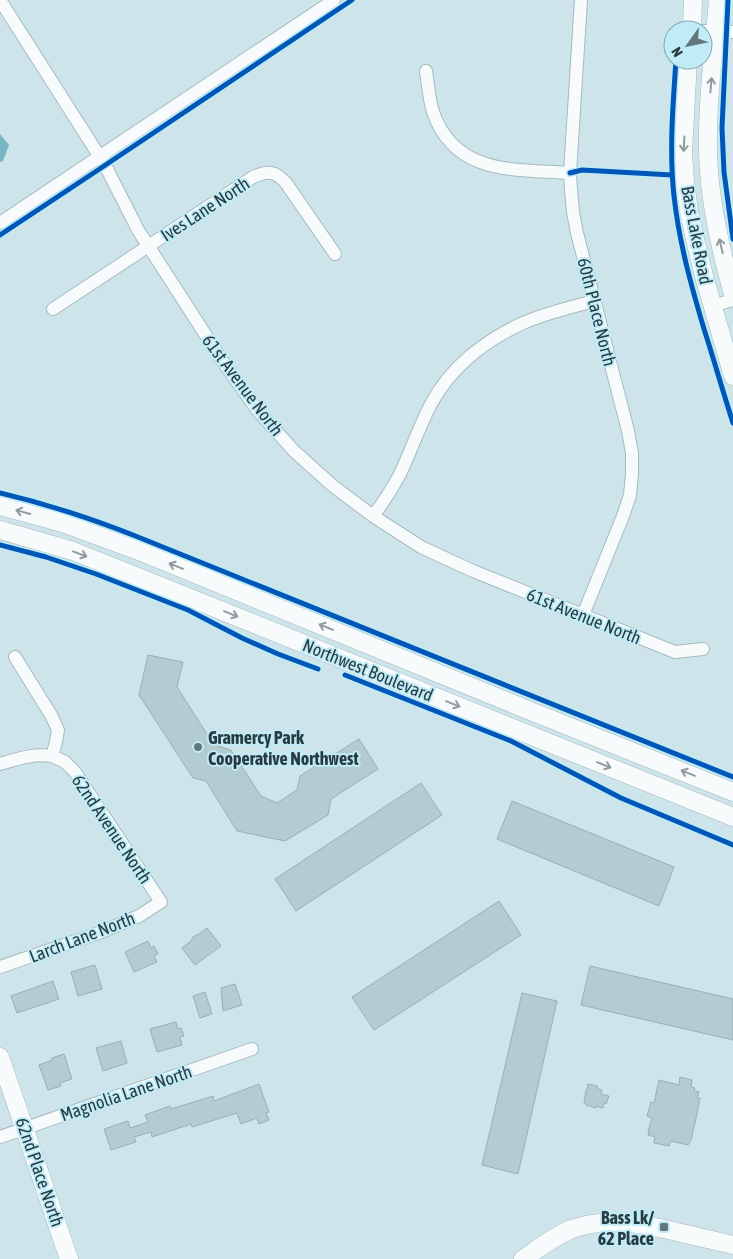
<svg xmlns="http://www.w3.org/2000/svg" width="733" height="1259" viewBox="0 0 733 1259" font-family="'Asap Condensed',sans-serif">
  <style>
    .water { fill: #77b5c2 }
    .building { fill: #b2ccd2; stroke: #9baeb3 }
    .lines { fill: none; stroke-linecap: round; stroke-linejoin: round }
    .street-casing { stroke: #a7babf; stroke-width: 14 }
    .secondary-casing { stroke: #a7babf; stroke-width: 19 }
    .street { stroke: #f7fbfc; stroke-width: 12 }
    .secondary { stroke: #f7fbfc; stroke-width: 18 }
    .cycleway-casing { stroke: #bfecf7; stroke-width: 8 }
    .cycleway { stroke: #0057b8; stroke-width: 5 }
    .oneway { stroke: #909b9e }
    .poi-dot { fill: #62767c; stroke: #bfecf7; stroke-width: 2 }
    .labels { text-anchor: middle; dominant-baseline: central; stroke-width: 4; stroke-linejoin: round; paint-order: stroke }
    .street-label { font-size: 18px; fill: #293b40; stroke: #bfecf7 }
    .poi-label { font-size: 18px; font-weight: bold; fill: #293b40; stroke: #bfecf7; text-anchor: start }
  </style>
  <rect width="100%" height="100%" fill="#cce4ea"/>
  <!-- water -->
  <path class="water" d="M 0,134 L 9,145 L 3,161 L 0,162 Z"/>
  <!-- building -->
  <path class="building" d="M 148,655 L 183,662 L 177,687 L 214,745 L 231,750 L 261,796 L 277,803 L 297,790 L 300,776 L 359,739 L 378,769 L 331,799 L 328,815 L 285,841 L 237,831 L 206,781 L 193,778 L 139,695 Z
    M 421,783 L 442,815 L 296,911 L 275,879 Z
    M 512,801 L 674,867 L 659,906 L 497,839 Z
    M 499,901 L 521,935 L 374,1030 L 352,997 Z
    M 207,928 L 221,946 L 195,965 L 182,948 L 192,940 L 192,938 L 196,935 L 198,935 Z
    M 148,941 L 151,948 L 154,946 L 158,954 L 154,956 L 157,962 L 134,972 L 125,952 Z
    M 95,965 L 102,989 L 78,996 L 71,972 Z
    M 590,966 L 733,999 L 733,1040 L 581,1005 Z
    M 53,981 L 59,999 L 17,1013 L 11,996 Z
    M 235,984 L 242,1005 L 223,1011 L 221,988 Z
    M 205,992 L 212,1014 L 200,1018 L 193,996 Z
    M 522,993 L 557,1001 L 518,1174 L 482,1165 Z
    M 176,1022 L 178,1029 L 181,1028 L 184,1036 L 180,1037 L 182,1045 L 157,1052 L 150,1029 Z
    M 121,1041 L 127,1063 L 103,1071 L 96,1048 Z
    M 64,1054 L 72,1079 L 60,1083 L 61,1086 L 48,1090 L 39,1065 L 52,1060 L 52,1058 Z
    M 680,1077 L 692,1080 L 691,1087 L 695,1088 L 694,1091 L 699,1092 L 697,1098 L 700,1098 L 697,1114 L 691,1140 L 688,1145 L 671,1141 L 669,1146 L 654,1143 L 655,1137 L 648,1135 L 649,1131 L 648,1131 L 652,1118 L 647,1116 L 651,1102 L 654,1103 L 659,1080 L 679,1085 Z
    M 259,1084 L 269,1112 L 266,1113 L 269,1120 L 259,1124 L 257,1118 L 241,1124 L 237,1113 L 192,1127 L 191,1124 L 152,1137 L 151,1132 L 134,1137 L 136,1142 L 111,1150 L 104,1129 L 128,1121 L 130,1128 L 148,1122 L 145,1115 L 170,1106 L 171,1109 L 213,1096 L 214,1101 Z
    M 588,1084 L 597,1086 L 598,1089 L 602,1090 L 601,1094 L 609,1096 L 606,1104 L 604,1103 L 603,1108 L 596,1106 L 596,1108 L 586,1105 L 586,1104 L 584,1103 L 586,1090 L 587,1090 Z"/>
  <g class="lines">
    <defs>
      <path id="street" d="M 0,0 L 105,165 L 138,230 L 225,365 L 258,411 L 294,451 L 333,486 L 373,516 L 421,547 L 473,571 L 675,652 L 703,649
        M 581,0 L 570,173 L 571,190 L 573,212 L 577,233 L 628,431 L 632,453 L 632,474 L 630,495 L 623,516 L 583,615
        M 703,31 L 733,32
        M 426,71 C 428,84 429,99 433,112 C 455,176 516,169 570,173
        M 0,223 L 334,0
        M 712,306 L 733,300
        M 53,309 L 253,177 C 268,170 275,171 286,183 L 335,254
        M 373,516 C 383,503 392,489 400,474 C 411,451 419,427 431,404 C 450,368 484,341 521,324 C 544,313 569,308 594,301
        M 0,764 C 17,759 34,753 52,756
        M 0,967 L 99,933 L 139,916 L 161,902 L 75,772 L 65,762 L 52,756 L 56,742 L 58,730 L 51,715 L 15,657
        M 0,1137 L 252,1049"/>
      <path id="secondary" d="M 718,0 C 714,50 707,101 708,152 C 709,200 720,248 733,294
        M 692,30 L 693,0
        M 688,60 L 683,152 L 685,182 L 689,211 L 696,244 L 704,276 L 733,376
        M 0,506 L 63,523 L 139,551 L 528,710 L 733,792
        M 0,530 L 73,551 L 153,583 L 733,817
        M 0,1057 L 69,1259
        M 523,1259 C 538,1249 554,1236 572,1229 C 606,1217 639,1223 673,1231 C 693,1236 713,1240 733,1245"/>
    </defs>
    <!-- street casing -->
    <use href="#street" class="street-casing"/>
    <!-- secondary casing -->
    <use href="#secondary" class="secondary-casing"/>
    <!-- street -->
    <use href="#street" class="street"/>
    <!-- secondary -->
    <use href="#secondary" class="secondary"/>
    <defs>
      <path id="cycleway" d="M 728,0 L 722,128 L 724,172 L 733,239
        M 676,60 C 673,105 669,151 674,196 C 679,242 691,285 704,329 C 714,360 723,392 733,423
        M 570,173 L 582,170 L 672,175
        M 0,235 L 95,172 L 352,0
        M 0,493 C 47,504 93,519 138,537 L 733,777
        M 0,545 L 46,557 L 96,574 L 188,610 L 242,638 L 278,654 L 318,669
        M 345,675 L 511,741 L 621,798 L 733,845"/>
    </defs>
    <!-- cycleway casing -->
    <use href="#cycleway" class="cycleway-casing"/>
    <!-- cycleway -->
    <use href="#cycleway" class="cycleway"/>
  </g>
  <!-- one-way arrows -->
  <defs><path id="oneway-shaft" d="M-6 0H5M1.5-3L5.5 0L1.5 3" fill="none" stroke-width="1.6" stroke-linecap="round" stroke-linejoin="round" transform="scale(1.25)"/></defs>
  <g class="oneway">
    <use href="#oneway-shaft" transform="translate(711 85) rotate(-85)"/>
    <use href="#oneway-shaft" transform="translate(684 144) rotate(93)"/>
    <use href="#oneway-shaft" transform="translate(721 246) rotate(-103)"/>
    <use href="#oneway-shaft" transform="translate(23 512) rotate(-165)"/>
    <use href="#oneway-shaft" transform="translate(80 554) rotate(21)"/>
    <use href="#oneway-shaft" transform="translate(176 566) rotate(-158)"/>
    <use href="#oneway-shaft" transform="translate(231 614) rotate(22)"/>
    <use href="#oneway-shaft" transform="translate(326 627) rotate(-158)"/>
    <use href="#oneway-shaft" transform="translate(453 704) rotate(22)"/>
    <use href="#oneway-shaft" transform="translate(604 765) rotate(22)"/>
    <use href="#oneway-shaft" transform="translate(688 773) rotate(-158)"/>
  </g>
  <!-- markers -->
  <g class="poi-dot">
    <circle cx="198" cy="747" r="5"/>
    <rect x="659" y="1222" width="10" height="10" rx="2.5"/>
  </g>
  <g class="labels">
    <!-- street labels -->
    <g class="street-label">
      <text transform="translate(205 209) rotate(-33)">Ives Lane North</text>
      <text transform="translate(697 235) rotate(79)">Bass Lake Road</text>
      <text transform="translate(597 312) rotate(76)">60th Place North</text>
      <text transform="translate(243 385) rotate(53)">61st Avenue North</text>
      <text transform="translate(584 616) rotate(22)">61st Avenue North</text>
      <text transform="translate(368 670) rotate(22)">Northwest Boulevard</text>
      <text transform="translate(112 829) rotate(56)">62nd Avenue North</text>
      <text transform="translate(82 937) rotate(-21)">Larch Lane North</text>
      <text transform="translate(126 1093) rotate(-19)">Magnolia Lane North</text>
      <text transform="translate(40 1172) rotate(71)">62nd Place North</text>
    </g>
    <!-- poi labels -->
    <g class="poi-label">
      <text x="208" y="737">Gramercy Park<tspan x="208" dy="21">Cooperative Northwest</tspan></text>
      <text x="654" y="1217" text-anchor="end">Bass Lk/<tspan x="654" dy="21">62 Place</tspan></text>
    </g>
  </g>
  <!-- north arrow -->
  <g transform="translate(688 45) rotate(237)"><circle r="24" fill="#bfecf7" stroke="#83a5ae"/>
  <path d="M0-4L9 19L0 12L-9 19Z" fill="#62767c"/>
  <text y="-8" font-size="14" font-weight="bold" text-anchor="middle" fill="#293b40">N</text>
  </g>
</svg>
